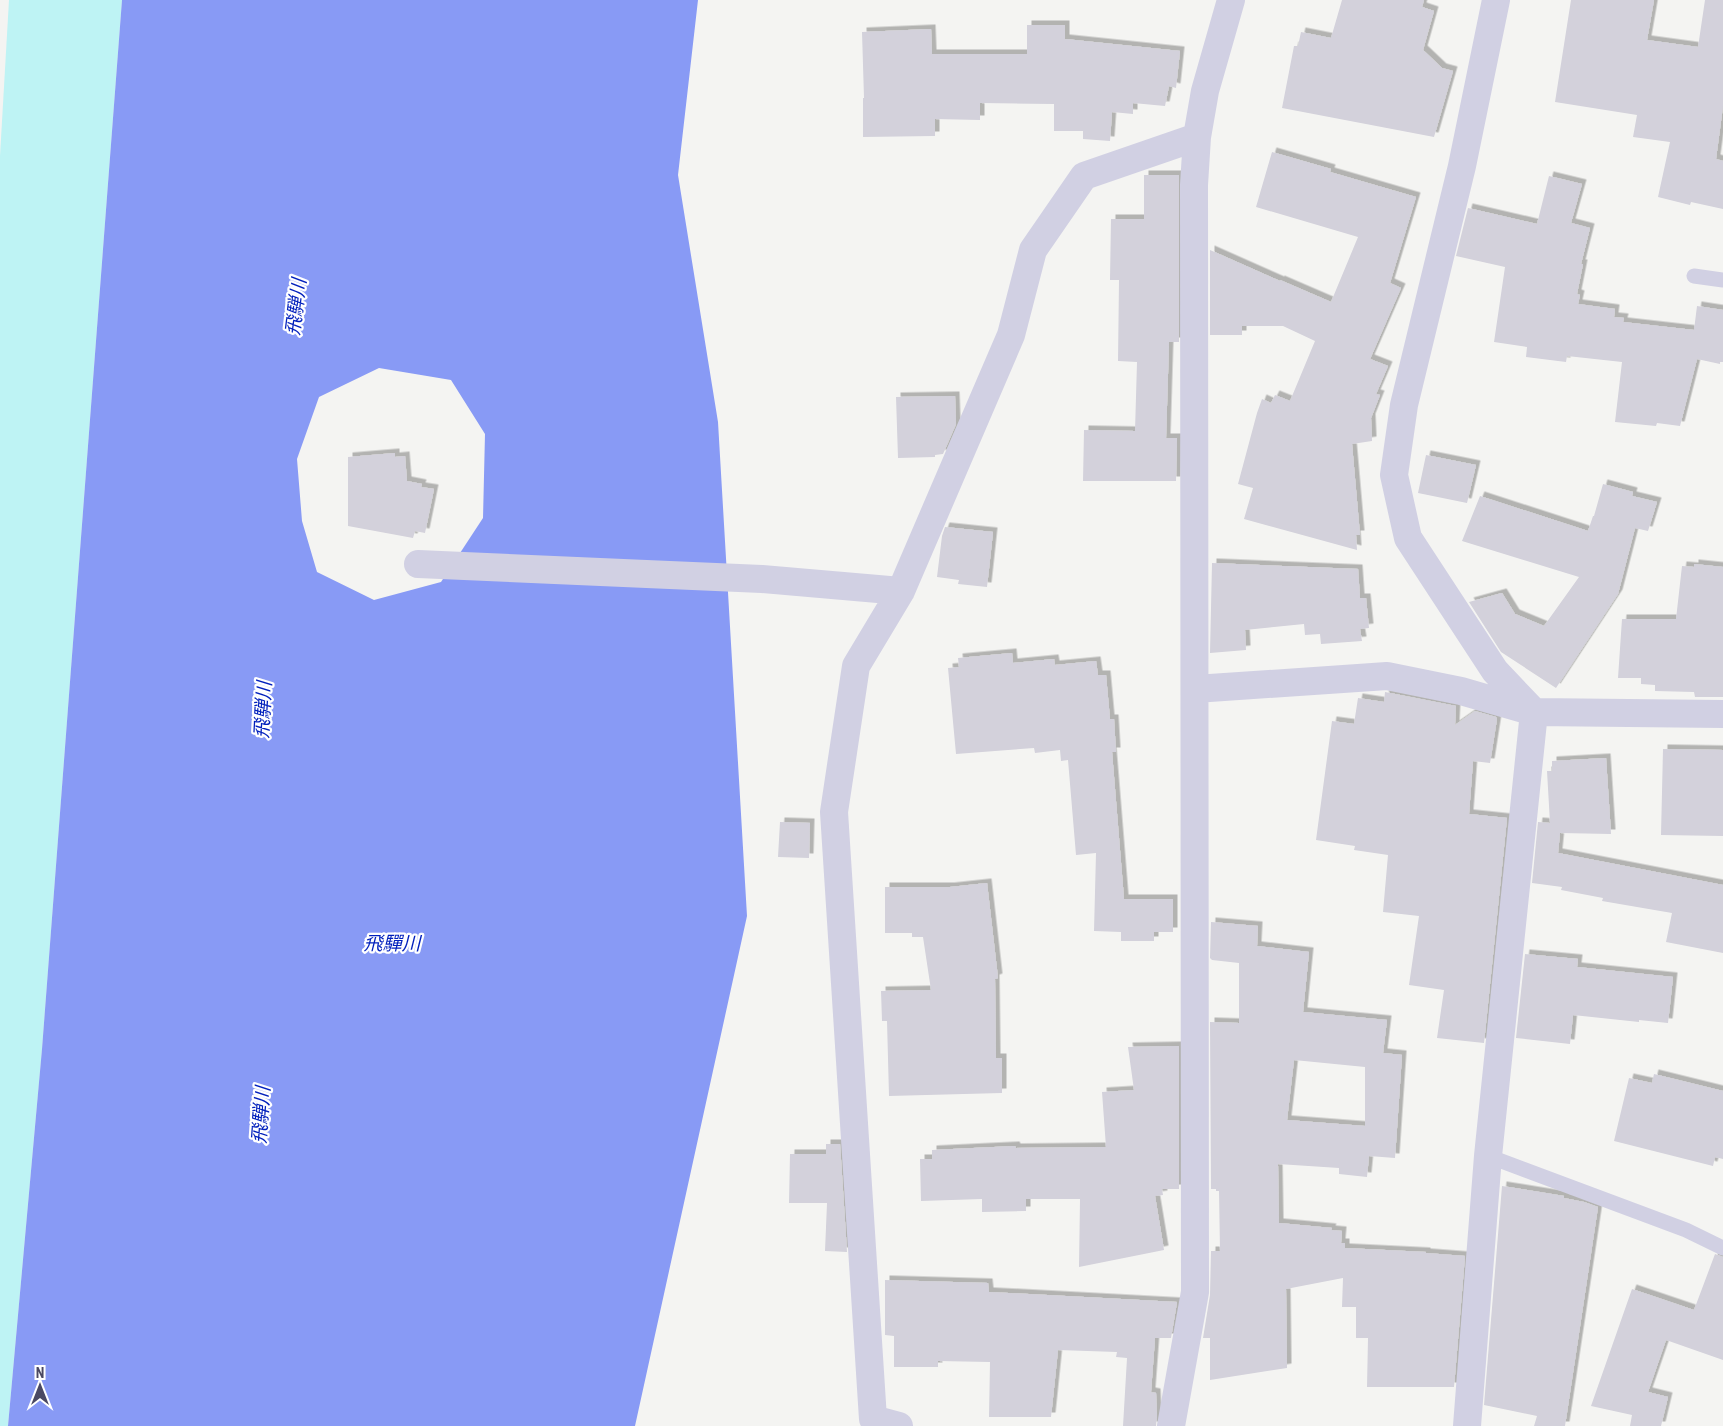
<svg xmlns="http://www.w3.org/2000/svg" width="1723" height="1426" viewBox="0 0 1723 1426" font-family="'Roboto Condensed','Noto Sans JP',sans-serif">
  <style>
    .green { fill: #bef3f4 }
    .water { fill: #889af5; fill-rule: evenodd }
    .building { fill: #d3d1db; fill-rule: evenodd; filter: url(#shadow) }
    .lines { fill: none; stroke-linecap: round; stroke-linejoin: round }
    .service { stroke: #d1d0e3; stroke-width: 15 }
    .minor { stroke: #d1d0e3; stroke-width: 28 }
    .labels { text-anchor: middle; dominant-baseline: central; stroke-width: 4.5; stroke-linejoin: round; paint-order: stroke }
    .water-label { font-size: 19px; font-style: italic; fill: #001fbc; stroke: #fff }
  </style>
  <defs>
    <filter id="shadow"><feDropShadow dx="4.5" dy="-4.5" stdDeviation="0" flood-color="#0004"/></filter>
  </defs>
  <rect width="100%" height="100%" fill="#f4f4f2"/>
  <!-- green -->
  <path class="green" d="M 9,0 L 122,0 L 42,1049 L 8,1426 L 0,1426 L 0,156 Z"/>
  <!-- water -->
  <path class="water" d="M 122,0 L 698,0 L 678,175 L 718,422 L 747,916 L 635,1426 L 8,1426 L 42,1049 ZM 379,368 L 451,380 L 485,434 L 483,518 L 441,582 L 374,600 L 317,572 L 302,521 L 297,459 L 319,397 Z"/>
  <!-- building -->
  <path class="building" d="M 1342,0 L 1424,0 L 1422,7 L 1434,11 L 1423,50 L 1442,68 L 1453,71 L 1434,137 L 1282,108 L 1294,46 L 1298,46 L 1301,32 L 1331,38 Z
    M 1571,0 L 1654,0 L 1647,40 L 1698,47 L 1705,0 L 1723,0 L 1723,106 L 1716,159 L 1723,161 L 1723,209 L 1691,202 L 1690,205 L 1658,197 L 1670,142 L 1633,137 L 1637,115 L 1555,102 Z
    M 1027,25 L 1065,25 L 1065,39 L 1180,51 L 1176,88 L 1169,86 L 1165,106 L 1133,103 L 1133,114 L 1112,112 L 1110,141 L 1083,139 L 1083,131 L 1054,131 L 1054,104 L 980,103 L 980,120 L 935,119 L 935,136 L 863,137 L 863,98 L 864,98 L 862,32 L 931,29 L 932,54 L 1027,54 Z
    M 1272,152 L 1331,169 L 1330,172 L 1416,197 L 1390,283 L 1401,288 L 1370,359 L 1388,366 L 1376,394 L 1380,395 L 1371,418 L 1372,441 L 1352,444 L 1360,535 L 1356,535 L 1357,550 L 1244,519 L 1253,488 L 1238,484 L 1257,413 L 1262,399 L 1271,403 L 1275,395 L 1290,401 L 1315,341 L 1283,326 L 1242,326 L 1242,335 L 1210,335 L 1210,250 L 1280,281 L 1280,280 L 1331,302 L 1358,237 L 1256,207 Z
    M 1144,175 L 1179,175 L 1179,342 L 1169,342 L 1166,438 L 1177,438 L 1176,481 L 1083,481 L 1084,430 L 1135,431 L 1137,362 L 1118,361 L 1119,280 L 1110,280 L 1111,219 L 1144,219 Z
    M 1549,176 L 1582,184 L 1571,223 L 1590,228 L 1581,264 L 1583,264 L 1577,294 L 1580,295 L 1578,304 L 1615,309 L 1614,317 L 1624,318 L 1623,322 L 1694,330 L 1697,306 L 1723,310 L 1723,362 L 1720,362 L 1720,364 L 1697,359 L 1680,426 L 1657,423 L 1656,426 L 1615,422 L 1622,362 L 1567,356 L 1566,362 L 1526,357 L 1527,347 L 1494,342 L 1505,267 L 1456,256 L 1468,208 L 1537,224 Z
    M 955,396 L 956,424 L 943,454 L 935,455 L 935,457 L 898,458 L 896,397 Z
    M 395,453 L 395,457 L 405,456 L 407,481 L 422,484 L 421,487 L 434,489 L 425,533 L 415,531 L 413,538 L 348,526 L 348,457 Z
    M 1426,455 L 1476,465 L 1467,503 L 1418,493 Z
    M 1603,484 L 1633,492 L 1632,496 L 1657,502 L 1648,531 L 1635,528 L 1618,594 L 1556,688 L 1501,652 L 1469,602 L 1502,593 L 1515,614 L 1544,626 L 1579,577 L 1462,541 L 1480,496 L 1588,531 L 1593,516 L 1594,516 Z
    M 945,527 L 993,532 L 987,587 L 958,584 L 959,580 L 937,577 L 942,536 Z
    M 1212,563 L 1358,569 L 1360,598 L 1366,598 L 1369,628 L 1360,629 L 1362,641 L 1321,644 L 1320,634 L 1305,635 L 1304,624 L 1245,630 L 1246,650 L 1210,653 Z
    M 1694,564 L 1723,567 L 1723,697 L 1695,697 L 1694,692 L 1655,691 L 1655,685 L 1641,684 L 1641,678 L 1618,678 L 1622,619 L 1676,619 L 1682,566 L 1694,567 Z
    M 1012,653 L 1013,663 L 1054,659 L 1055,665 L 1096,661 L 1098,675 L 1106,675 L 1110,719 L 1114,719 L 1116,752 L 1112,752 L 1124,899 L 1173,899 L 1173,932 L 1154,932 L 1154,941 L 1121,941 L 1121,932 L 1094,931 L 1096,853 L 1076,855 L 1068,760 L 1061,761 L 1060,750 L 1035,753 L 1034,748 L 956,754 L 948,668 L 959,667 L 958,658 Z
    M 1385,692 L 1456,706 L 1455,725 L 1475,711 L 1496,717 L 1497,719 L 1490,763 L 1473,761 L 1469,814 L 1507,818 L 1484,1043 L 1437,1038 L 1444,990 L 1409,985 L 1419,916 L 1383,912 L 1388,855 L 1354,850 L 1355,846 L 1316,840 L 1332,721 L 1354,724 L 1358,698 L 1384,702 Z
    M 1663,749 L 1723,750 L 1723,836 L 1661,835 Z
    M 1606,758 L 1611,834 L 1560,833 L 1558,853 L 1723,885 L 1723,953 L 1666,942 L 1672,913 L 1602,901 L 1603,898 L 1561,890 L 1562,887 L 1532,883 L 1538,822 L 1550,823 L 1547,771 L 1552,771 L 1552,761 Z
    M 780,822 L 810,823 L 809,858 L 778,857 Z
    M 987,883 L 998,978 L 995,979 L 996,1058 L 1002,1058 L 1002,1093 L 889,1096 L 887,1021 L 882,1021 L 881,991 L 931,990 L 923,937 L 912,937 L 912,933 L 885,933 L 885,887 L 950,887 Z
    M 1211,922 L 1258,926 L 1257,946 L 1309,952 L 1303,1012 L 1387,1020 L 1383,1053 L 1402,1055 L 1395,1158 L 1369,1156 L 1367,1177 L 1339,1174 L 1339,1168 L 1278,1164 L 1279,1223 L 1332,1228 L 1331,1230 L 1342,1231 L 1341,1243 L 1345,1243 L 1345,1248 L 1426,1252 L 1426,1253 L 1465,1256 L 1454,1387 L 1367,1387 L 1368,1338 L 1356,1338 L 1356,1307 L 1342,1307 L 1343,1278 L 1286,1289 L 1287,1368 L 1210,1380 L 1210,1338 L 1203,1338 L 1210,1295 L 1211,1251 L 1220,1251 L 1219,1191 L 1216,1191 L 1216,1189 L 1211,1189 L 1210,1022 L 1239,1023 L 1239,963 L 1212,960 L 1210,958 ZM 1294,1060 L 1365,1067 L 1365,1126 L 1287,1120 Z
    M 1525,954 L 1578,959 L 1577,967 L 1673,977 L 1668,1023 L 1639,1020 L 1639,1022 L 1573,1015 L 1570,1044 L 1516,1038 Z
    M 1179,1046 L 1179,1189 L 1162,1189 L 1163,1195 L 1155,1196 L 1164,1250 L 1079,1267 L 1080,1199 L 1026,1199 L 1026,1211 L 982,1212 L 982,1199 L 921,1201 L 920,1159 L 932,1159 L 932,1150 L 1015,1146 L 1016,1148 L 1106,1147 L 1102,1092 L 1134,1090 L 1128,1047 Z
    M 1654,1074 L 1723,1091 L 1723,1159 L 1715,1157 L 1713,1166 L 1614,1141 L 1629,1078 L 1652,1083 Z
    M 826,1144 L 840,1144 L 847,1252 L 825,1251 L 827,1203 L 789,1203 L 790,1154 L 826,1154 Z
    M 1502,1186 L 1564,1196 L 1564,1198 L 1584,1202 L 1598,1207 L 1565,1426 L 1534,1426 L 1537,1416 L 1484,1405 Z
    M 1715,1254 L 1723,1257 L 1723,1360 L 1666,1340 L 1648,1392 L 1668,1397 L 1661,1426 L 1630,1426 L 1632,1415 L 1591,1406 L 1632,1289 L 1694,1310 Z
    M 885,1280 L 988,1283 L 989,1292 L 1177,1302 L 1171,1338 L 1155,1338 L 1151,1392 L 1156,1393 L 1157,1415 L 1156,1426 L 1123,1426 L 1127,1358 L 1116,1357 L 1117,1352 L 1058,1350 L 1051,1417 L 989,1417 L 990,1362 L 938,1361 L 938,1367 L 894,1367 L 894,1336 L 885,1335 Z"/>
  <g class="lines">
    <!-- service -->
    <path class="service" d="M 1694,276 L 1723,280
      M 1488,1156 L 1686,1230 L 1723,1248"/>
    <!-- minor -->
    <path class="minor" d="M 418,564 L 762,579 L 901,591
      M 1195,689 L 1387,676 L 1461,691 L 1534,712 L 1723,714
      M 899,1426 L 873,1419 L 834,812 L 856,666 L 901,591 L 1011,335 L 1033,250 L 1084,176 L 1197,137
      M 1171,1426 L 1195,1292 L 1194,185 L 1197,137 L 1205,91 L 1231,0
      M 1467,1426 L 1488,1156 L 1534,712 L 1495,671 L 1408,538 L 1394,475 L 1404,405 L 1462,166 L 1496,0"/>
  </g>
  <g class="labels">
    <!-- water labels -->
    <g class="water-label">
      <text transform="translate(296 307) rotate(-83)">飛騨川</text>
      <text transform="translate(263 710) rotate(-87)">飛騨川</text>
      <text x="392" y="943">飛驒川</text>
      <text transform="translate(261 1115) rotate(-86)">飛騨川</text>
    </g>
  </g>
  <!-- north arrow -->
  <g transform="translate(40 1386)" stroke="#ffffff" stroke-width="4" paint-order="stroke">
  <path d="M0-4L9 19L0 12L-9 19Z" fill="#4a4862"/>
  <text y="-8" font-size="14" font-weight="bold" text-anchor="middle" fill="#4a4862">N</text>
  </g>
</svg>
